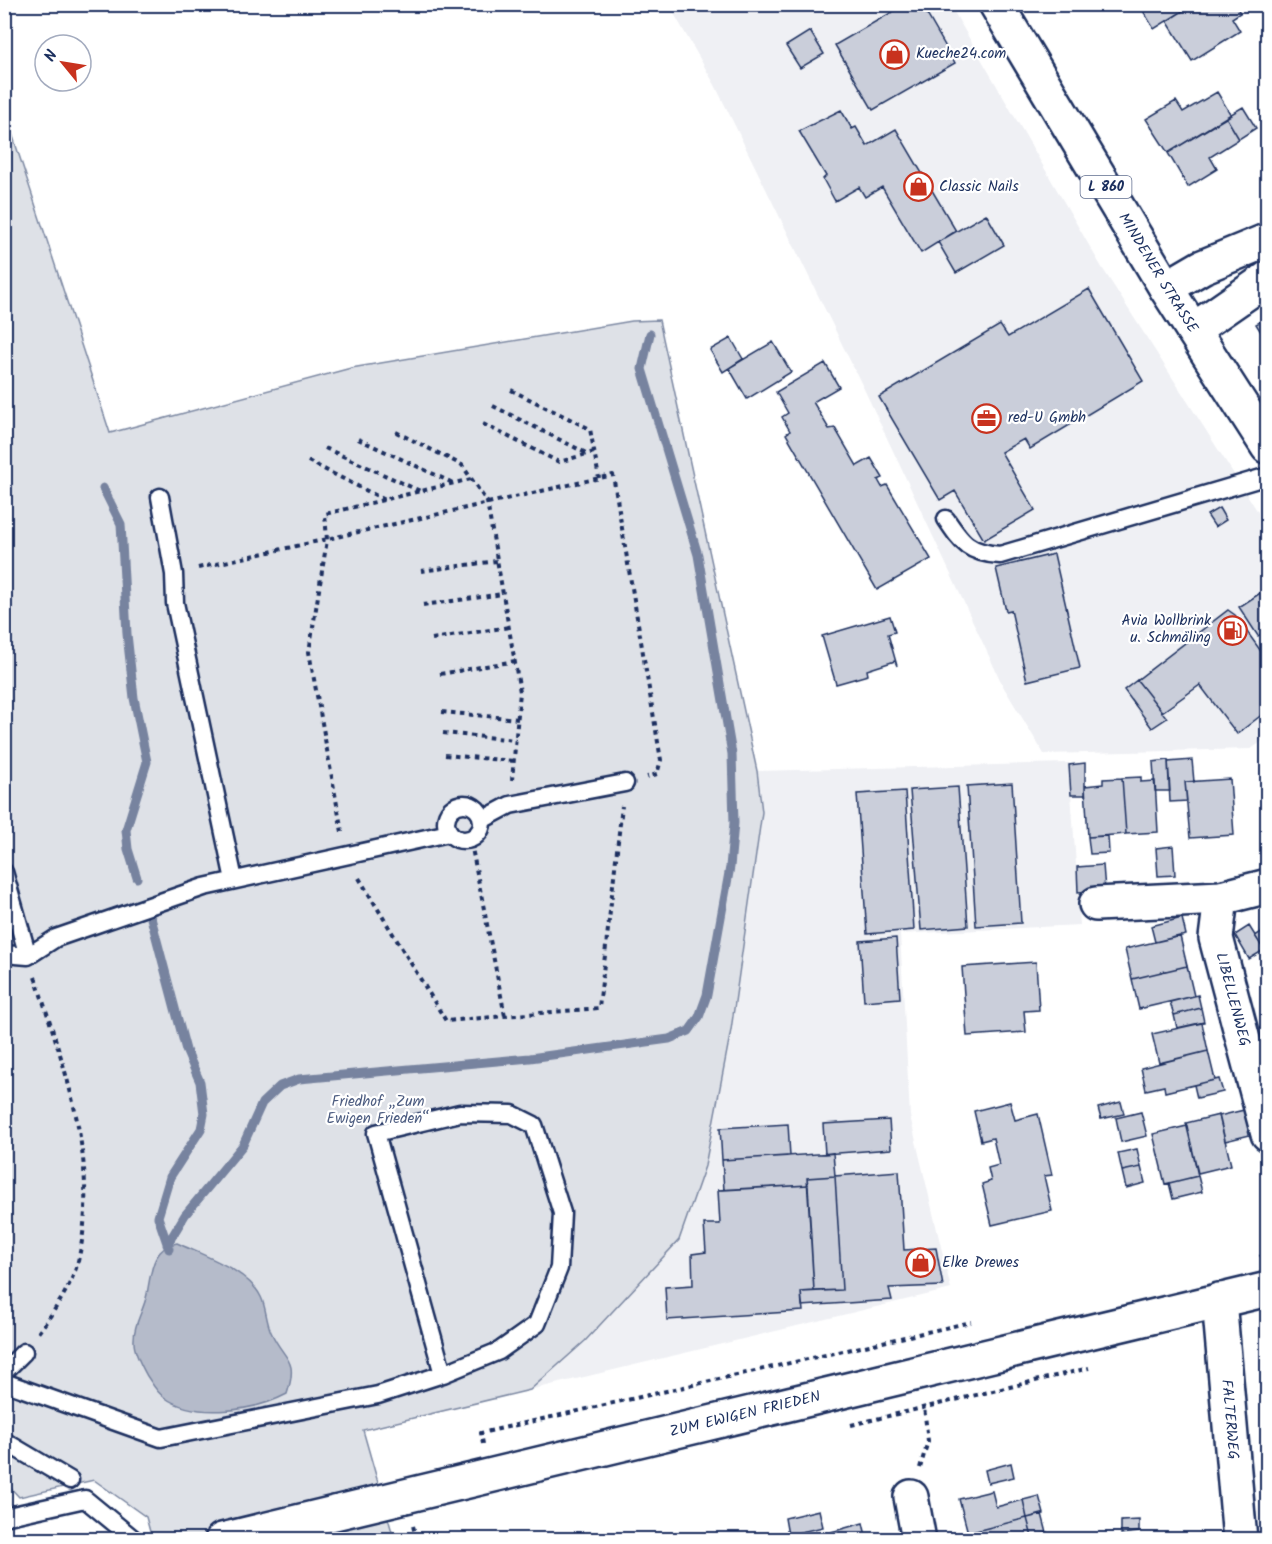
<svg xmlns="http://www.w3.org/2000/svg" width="1272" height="1544" viewBox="0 0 1272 1544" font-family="Kalam,sans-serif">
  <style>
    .built { fill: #eff0f4 }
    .green { fill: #dee1e7; stroke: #7c88a2; stroke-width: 1.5 }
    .water { fill: #b5bbca; stroke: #77839f; stroke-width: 1.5 }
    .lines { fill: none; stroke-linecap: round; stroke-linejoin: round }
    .stream { stroke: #77839f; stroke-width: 9 }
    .building { fill: #caceda; stroke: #1b2f5e; stroke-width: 1.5 }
    .service-casing { stroke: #1b2f5e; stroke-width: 21 }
    .minor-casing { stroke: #1b2f5e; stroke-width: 38 }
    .primary-casing { stroke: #1b2f5e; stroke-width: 38 }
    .path { stroke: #1b2f5e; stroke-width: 4; stroke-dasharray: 4.5 4.5; stroke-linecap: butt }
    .service { stroke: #fff; stroke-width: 16 }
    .minor { stroke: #fff; stroke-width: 33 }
    .primary { stroke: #fff; stroke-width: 33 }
    .labels { text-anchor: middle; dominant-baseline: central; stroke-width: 4.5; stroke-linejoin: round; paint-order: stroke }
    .shield { fill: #fff; stroke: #5f6d8e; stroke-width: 1.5 }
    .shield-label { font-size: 14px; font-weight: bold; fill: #1b2f5e }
    .poi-label { font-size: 15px; fill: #1b2f5e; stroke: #fff; text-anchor: start }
    .street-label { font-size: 15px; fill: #1b2f5e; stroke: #fff }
    .park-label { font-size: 15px; fill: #4c5c80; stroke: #fff }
  </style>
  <rect width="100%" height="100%" fill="#fff"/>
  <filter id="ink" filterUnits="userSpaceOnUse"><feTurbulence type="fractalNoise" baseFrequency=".0167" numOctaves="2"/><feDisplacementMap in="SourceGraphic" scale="12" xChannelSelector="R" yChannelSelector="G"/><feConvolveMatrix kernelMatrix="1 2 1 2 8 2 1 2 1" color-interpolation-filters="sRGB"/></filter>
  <g filter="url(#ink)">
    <!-- built -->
    <path class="built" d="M 669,5 L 950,5 L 1101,266 L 1267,526 L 1267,738 L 1251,749 L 1044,754 L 1003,686 L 865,391 L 715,85 Z
      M 1069,763 L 1080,925 L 900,934 L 910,1116 L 951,1289 L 530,1390 L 585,1341 L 679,1239 L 705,1166 L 731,1030 L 762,812 L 757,771 Z"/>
    <!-- green -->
    <path class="green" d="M 4,109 L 110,433 L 351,368 L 632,321 L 659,320 L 757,771 L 762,812 L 731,1030 L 705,1166 L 679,1240 L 585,1341 L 530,1390 L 363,1430 L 394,1539 L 152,1539 L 146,1517 L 94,1480 L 19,1497 L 5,1482 Z"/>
    <!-- water -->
    <path class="water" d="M 177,1243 C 202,1255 248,1270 261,1297 C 266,1307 266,1321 271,1332 C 284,1361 299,1357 287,1394 C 255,1411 195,1420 164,1397 C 156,1392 152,1383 147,1376 C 142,1367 134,1353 134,1342 C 133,1325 144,1310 147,1294 C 151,1273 152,1247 177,1243 Z"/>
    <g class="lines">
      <!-- stream -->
      <path class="stream" d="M 103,488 L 121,524 L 127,634 L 134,698 L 147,762 L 126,830 L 128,849 L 137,878
        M 151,918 L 186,1050 L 200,1082 L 204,1114 L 201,1129 L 170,1177 L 158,1217 L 169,1249
        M 167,1245 L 185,1215 L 243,1145 L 262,1103 L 280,1086 L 299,1079 L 530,1058 L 669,1039 L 689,1031 L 699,1017 L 707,995 L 730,867 L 734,823 L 732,754 L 698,555 L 642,369 L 650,334"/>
    </g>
    <!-- building -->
    <path class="building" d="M 906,4 L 921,4 L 955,63 L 873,110 L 835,45 Z
      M 1139,4 L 1194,4 L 1154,29 Z
      M 1194,4 L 1235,4 L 1240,13 L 1232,18 L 1240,31 L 1192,61 L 1167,21 Z
      M 810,31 L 824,54 L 800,68 L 786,46 Z
      M 1217,92 L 1231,115 L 1168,153 L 1146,119 L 1176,101 L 1183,112 Z
      M 1243,107 L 1256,128 L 1239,139 L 1226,117 Z
      M 841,110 L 852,129 L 856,127 L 867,146 L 896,129 L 956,231 L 921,253 L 882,187 L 865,197 L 859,187 L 835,201 L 823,179 L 826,176 L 799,131 Z
      M 1226,117 L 1239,139 L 1210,157 L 1217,169 L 1188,187 L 1168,153 Z
      M 986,214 L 1004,245 L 956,273 L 938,242 Z
      M 1089,289 L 1143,381 L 1030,449 L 1024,439 L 1001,452 L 1035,510 L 984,540 L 955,491 L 940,500 L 879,397 L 1000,325 L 1008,337 Z
      M 1268,318 L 1268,343 L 1256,324 Z
      M 731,338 L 743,359 L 723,372 L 710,350 Z
      M 773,342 L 791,372 L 747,399 L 729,368 Z
      M 825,363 L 839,387 L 813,402 L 829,429 L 835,428 L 857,466 L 871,458 L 883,478 L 878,480 L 882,487 L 887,485 L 931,559 L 877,590 L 786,434 L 790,431 L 782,417 L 788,413 L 776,392 Z
      M 1219,508 L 1226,520 L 1215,527 L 1207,515 Z
      M 1054,554 L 1080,668 L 1027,681 L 1011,610 L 1006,611 L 996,568 Z
      M 1268,588 L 1268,630 L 1258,636 L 1239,607 Z
      M 1228,610 L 1235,615 L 1268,661 L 1268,710 L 1237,734 L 1200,685 L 1162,712 L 1137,680 Z
      M 890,616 L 895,632 L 888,634 L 897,666 L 895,661 L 867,670 L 868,675 L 836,684 L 822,636 Z
      M 1137,680 L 1167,718 L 1152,728 L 1124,690 Z
      M 1168,760 L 1170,791 L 1155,791 L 1153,762 Z
      M 1192,760 L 1194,782 L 1185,782 L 1187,801 L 1170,802 L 1168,762 Z
      M 1085,763 L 1085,795 L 1071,795 L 1069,765 Z
      M 1141,777 L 1141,782 L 1155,781 L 1158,832 L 1126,834 L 1122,778 Z
      M 1122,778 L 1126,834 L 1088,837 L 1085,786 L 1103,784 L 1103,779 Z
      M 1230,779 L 1234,835 L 1190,838 L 1185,782 Z
      M 1012,783 L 1021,923 L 976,926 L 967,786 Z
      M 958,787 L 968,926 L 921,930 L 910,790 Z
      M 905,791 L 914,930 L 867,934 L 857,794 Z
      M 1108,836 L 1109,853 L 1090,854 L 1088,837 Z
      M 1173,846 L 1175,875 L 1158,876 L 1156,848 Z
      M 1103,865 L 1105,890 L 1078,892 L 1077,867 Z
      M 1182,918 L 1186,935 L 1155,942 L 1151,926 Z
      M 1249,926 L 1264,950 L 1249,959 L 1235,935 Z
      M 1268,928 L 1268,956 L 1255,936 Z
      M 1180,936 L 1187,966 L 1132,979 L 1125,949 Z
      M 896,938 L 900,998 L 864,1001 L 860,941 Z
      M 1036,962 L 1039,1010 L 1024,1011 L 1026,1032 L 967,1036 L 962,967 Z
      M 1187,966 L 1194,996 L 1139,1009 L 1132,979 Z
      M 1198,995 L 1201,1008 L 1174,1015 L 1170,1002 Z
      M 1201,1008 L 1204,1022 L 1177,1028 L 1174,1015 Z
      M 1202,1023 L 1208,1051 L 1159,1063 L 1152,1034 Z
      M 1208,1051 L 1215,1080 L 1165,1092 L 1164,1086 L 1146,1090 L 1141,1068 Z
      M 1219,1079 L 1223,1092 L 1197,1098 L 1194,1085 Z
      M 1010,1102 L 1015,1120 L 1038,1114 L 1052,1175 L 1044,1176 L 1052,1211 L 992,1225 L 982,1184 L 991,1181 L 988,1168 L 999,1165 L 993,1138 L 981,1141 L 974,1111 Z
      M 1121,1102 L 1124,1114 L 1101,1119 L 1098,1108 Z
      M 1244,1110 L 1250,1135 L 1225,1141 L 1219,1116 Z
      M 1141,1112 L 1147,1136 L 1121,1142 L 1116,1118 Z
      M 1219,1115 L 1231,1165 L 1198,1173 L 1186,1123 Z
      M 889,1120 L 891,1149 L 825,1154 L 823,1124 Z
      M 788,1124 L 790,1156 L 722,1160 L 720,1128 Z
      M 1187,1126 L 1198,1176 L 1165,1184 L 1153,1134 Z
      M 1137,1149 L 1141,1167 L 1122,1171 L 1118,1153 Z
      M 833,1153 L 835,1176 L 807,1178 L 808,1185 L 724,1190 L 722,1160 Z
      M 1141,1167 L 1145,1183 L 1126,1188 L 1122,1171 Z
      M 899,1171 L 904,1250 L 936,1248 L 943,1286 L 889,1288 L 892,1300 L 802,1306 L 801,1292 L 842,1290 L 835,1176 Z
      M 835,1176 L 842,1290 L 814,1291 L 807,1178 Z
      M 1198,1176 L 1202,1192 L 1173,1199 L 1169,1183 Z
      M 808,1185 L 814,1291 L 801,1292 L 803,1311 L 667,1320 L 665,1287 L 693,1285 L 692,1254 L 706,1252 L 704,1224 L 720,1224 L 718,1190 Z
      M 1011,1463 L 1014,1477 L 988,1483 L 985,1470 Z
      M 992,1491 L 996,1507 L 1023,1500 L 1027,1518 L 968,1533 L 959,1499 Z
      M 1039,1496 L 1044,1514 L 1027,1518 L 1023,1500 Z
      M 819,1510 L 823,1527 L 788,1535 L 785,1518 Z
      M 1042,1514 L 1047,1533 L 1032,1537 L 1027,1518 Z
      M 1027,1518 L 1032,1537 L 1022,1540 L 969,1540 L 968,1533 Z
      M 1139,1520 L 1139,1532 L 1121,1534 L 1121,1521 Z
      M 863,1523 L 867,1540 L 833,1540 L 831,1532 Z"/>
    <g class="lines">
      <defs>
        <path id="service" d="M 160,497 L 174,574 L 175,603 L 234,880
          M 946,519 C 962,543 969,553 1000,555 L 1268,476
          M446 822a18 18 0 1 1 36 0a18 18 0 1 1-36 0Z
          M 482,820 L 510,805 L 625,783
          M 4,872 L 28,956
          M 4,954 L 28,956 L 56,938 L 204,887 L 449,833
          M 4,1372 L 24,1352
          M 4,1382 L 161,1438 L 378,1395 L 443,1374 L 499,1351 L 537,1324 L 559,1268 L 562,1213 L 534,1125 L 512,1114 L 460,1113 L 376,1133 L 443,1374
          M 4,1441 L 70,1480
          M 4,1517 L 85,1499 L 135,1540"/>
        <g id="minor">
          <path d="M 1166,288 L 1202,267 L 1268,240"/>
          <path d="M 1193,330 L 1268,278"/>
          <path id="s1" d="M 1221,898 L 1216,938 L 1268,1134"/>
          <path d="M 1096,904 L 1221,898 L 1268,886"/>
          <path id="s2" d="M 1219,1300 L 1240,1540"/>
          <path d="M 911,1497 L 919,1540"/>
          <path id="s3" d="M 222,1540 L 1268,1289"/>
        </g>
        <g id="primary">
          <path id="s4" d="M 996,4 L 1166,288 L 1268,447"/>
        </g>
      </defs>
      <!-- service casing -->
      <use href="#service" class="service-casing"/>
      <!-- minor casing -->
      <use href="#minor" class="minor-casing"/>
      <!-- primary casing -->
      <use href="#primary" class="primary-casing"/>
      <!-- path -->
      <path class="path" d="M 511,390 L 590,429 L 599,478
        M 493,406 L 588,454
        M 483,424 L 559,462 L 594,452
        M 396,432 L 462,465 L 487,502 L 520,692 L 512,780
        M 358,439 L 453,483
        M 325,448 L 420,491
        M 308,461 L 385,500
        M 198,568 L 613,475 L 661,760 L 657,774 L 647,777
        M 421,571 L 497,561
        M 423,605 L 503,594
        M 432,639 L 509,627
        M 440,674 L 515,661
        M 442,712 L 518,719
        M 443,733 L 516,740
        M 445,755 L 514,761
        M 342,832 L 309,652 L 327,540 L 325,514 L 471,479
        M 471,843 L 505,1016
        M 359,878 L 446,1021 L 599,1008 L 622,806
        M 35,977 C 65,1068 102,1168 77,1265 C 70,1288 53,1313 38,1333
        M 1260,1257 L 1268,1252
        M 851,1425 L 1089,1368
        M 483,1444 L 481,1433 L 971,1322
        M 920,1468 L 928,1441 L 924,1407
        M 413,1526 L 417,1540"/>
      <!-- service -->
      <use href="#service" class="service"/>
      <!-- minor -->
      <use href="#minor" class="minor"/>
      <!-- primary -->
      <use href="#primary" class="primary"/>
    </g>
  </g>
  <!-- icons -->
  <defs>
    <symbol id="shop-ring" viewBox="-11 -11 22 22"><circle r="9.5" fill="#fff" stroke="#c8321e" stroke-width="1.5"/><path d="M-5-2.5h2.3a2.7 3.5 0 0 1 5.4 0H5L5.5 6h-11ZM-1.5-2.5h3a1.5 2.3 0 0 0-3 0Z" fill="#c8321e"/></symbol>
    <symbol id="office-ring" viewBox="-11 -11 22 22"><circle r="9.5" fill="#fff" stroke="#c8321e" stroke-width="1.5"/><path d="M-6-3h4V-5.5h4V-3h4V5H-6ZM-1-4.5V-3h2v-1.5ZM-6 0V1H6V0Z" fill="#c8321e"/></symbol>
    <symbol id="fuel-ring" viewBox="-11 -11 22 22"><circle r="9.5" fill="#fff" stroke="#c8321e" stroke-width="1.5"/><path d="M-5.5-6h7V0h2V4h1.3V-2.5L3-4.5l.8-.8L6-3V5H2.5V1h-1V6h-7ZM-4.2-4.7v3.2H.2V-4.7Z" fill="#c8321e"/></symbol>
  </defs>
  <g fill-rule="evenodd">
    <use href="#shop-ring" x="878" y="38" width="33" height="33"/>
    <use href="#shop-ring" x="902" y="170" width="33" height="33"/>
    <use href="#office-ring" x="970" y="402" width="33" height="33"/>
    <use href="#fuel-ring" x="1216" y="614" width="33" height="33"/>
    <use href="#shop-ring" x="904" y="1246" width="33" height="33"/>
  </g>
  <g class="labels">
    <!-- shield labels -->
    <rect class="shield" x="1080.5" y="176" width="51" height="22" rx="4.5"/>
    <g class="shield-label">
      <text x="1106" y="187">L 860</text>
    </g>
    <!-- poi labels -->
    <g class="poi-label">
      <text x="916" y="54">Kueche24.com</text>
      <text x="939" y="187">Classic Nails</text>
      <text x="1008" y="418">red-U Gmbh</text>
      <text x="1211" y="621" text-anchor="end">Avia Wollbrink<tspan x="1211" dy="17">u. Schmäling</tspan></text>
      <text x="942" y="1263">Elke Drewes</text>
    </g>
    <!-- street labels -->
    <g class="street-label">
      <text stroke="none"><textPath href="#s4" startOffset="314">MINDENER STRASSE</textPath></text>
      <text stroke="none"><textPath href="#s1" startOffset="104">LIBELLENWEG</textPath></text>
      <text stroke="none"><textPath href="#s3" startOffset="538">ZUM EWIGEN FRIEDEN</textPath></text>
      <text stroke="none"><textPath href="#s2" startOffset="120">FALTERWEG</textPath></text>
    </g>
    <!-- park labels -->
    <g class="park-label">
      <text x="378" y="1102">Friedhof „Zum<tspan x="378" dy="17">Ewigen Frieden“</tspan></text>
    </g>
  </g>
  <!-- margin -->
  <rect width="1272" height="1544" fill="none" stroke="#fff" stroke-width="24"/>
  <rect x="12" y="12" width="1248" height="1520" fill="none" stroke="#1b2f5e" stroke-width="2" filter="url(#ink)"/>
  <!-- north arrow -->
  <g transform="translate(63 63) rotate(300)"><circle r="28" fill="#ffffff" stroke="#a4acbf" stroke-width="1.5"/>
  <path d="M0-4.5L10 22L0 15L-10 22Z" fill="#c8321e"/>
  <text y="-9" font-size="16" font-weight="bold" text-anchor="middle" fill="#1b2f5e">N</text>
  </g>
</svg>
